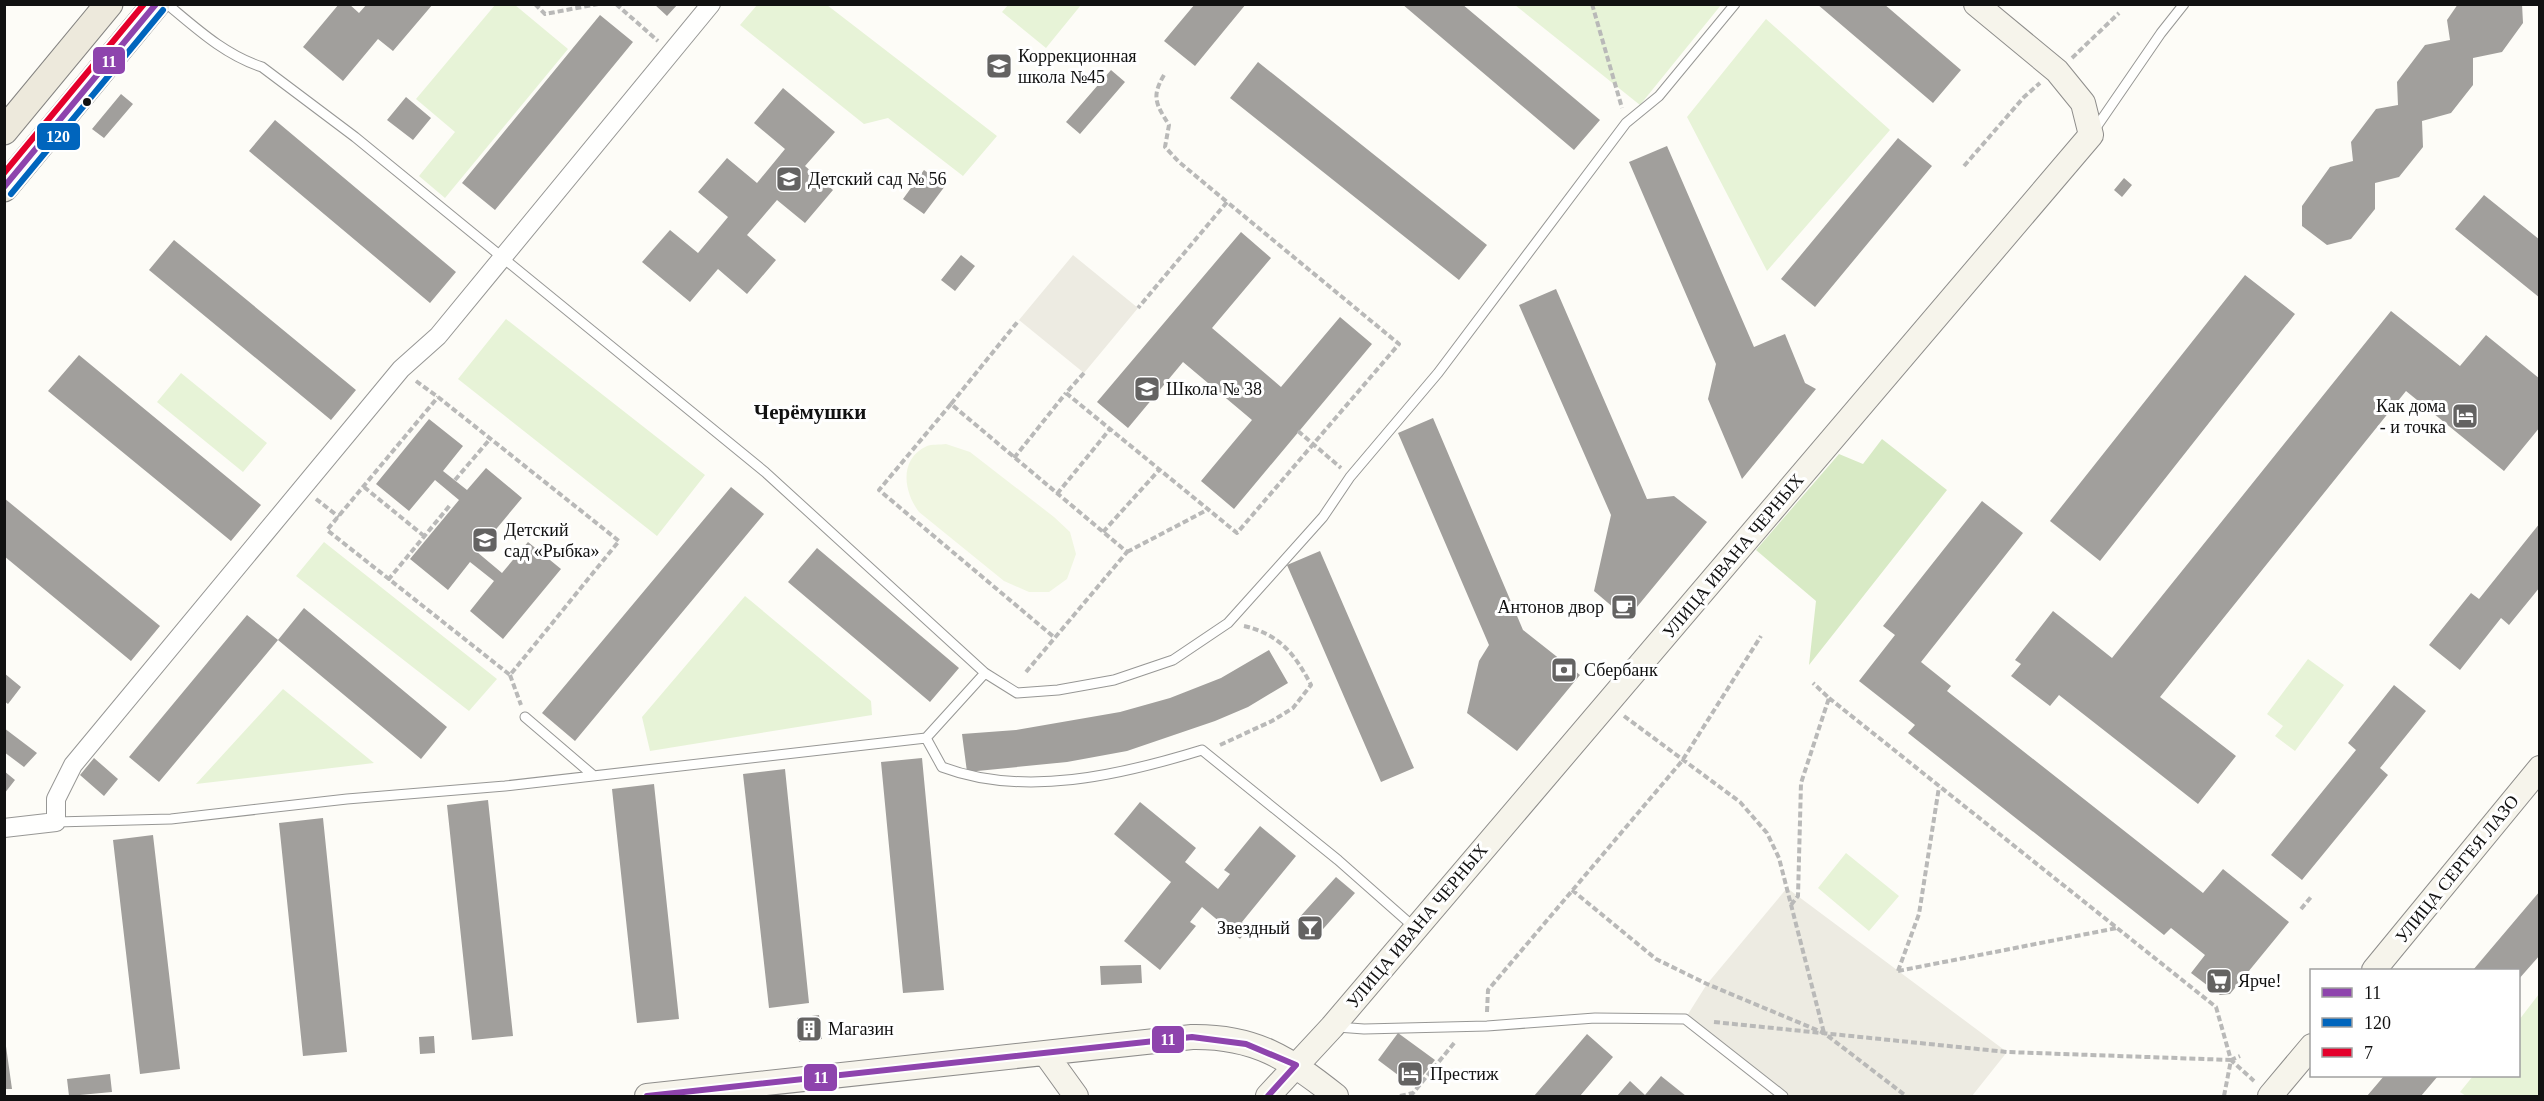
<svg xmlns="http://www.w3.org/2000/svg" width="2544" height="1101" viewBox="0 0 2544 1101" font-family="Georgia,serif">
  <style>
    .green { fill: #e7f3d7 }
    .forest { fill: #d8eac5 }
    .pitch { fill: #f0f6e1 }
    .plaza { fill: #edebe2 }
    .building { fill: #a19f9c }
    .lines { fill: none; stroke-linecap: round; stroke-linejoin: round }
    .lane-casing { stroke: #979795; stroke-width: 11 }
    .street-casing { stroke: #979795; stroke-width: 20 }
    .secondary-casing { stroke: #8e8d8b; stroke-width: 26 }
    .primary-casing { stroke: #858482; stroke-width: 29 }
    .path { stroke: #b9b9b8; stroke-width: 4; stroke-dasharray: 6 3; stroke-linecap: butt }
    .lane { stroke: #fffffe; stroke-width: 9 }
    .street { stroke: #fffffe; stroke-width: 18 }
    .secondary { stroke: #f6f4eb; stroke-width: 24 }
    .primary { stroke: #ede9dc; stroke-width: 27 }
    .bus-1-casing { stroke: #fff; stroke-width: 10 }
    .bus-2-casing { stroke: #fff; stroke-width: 10 }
    .bus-3-casing { stroke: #fff; stroke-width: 10 }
    .bus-1 { stroke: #8e44ad; stroke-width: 6 }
    .bus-2 { stroke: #0065bd; stroke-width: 6 }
    .bus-3 { stroke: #e4002b; stroke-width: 6 }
    .bus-dot { fill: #111; stroke: #fff; stroke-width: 2 }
    .labels { text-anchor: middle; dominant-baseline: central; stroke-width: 6; stroke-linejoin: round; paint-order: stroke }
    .poi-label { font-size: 18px; fill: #111; stroke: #fff; text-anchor: start }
    .street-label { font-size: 18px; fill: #111; stroke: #fff }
    .quarter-label { font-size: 21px; font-weight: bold; fill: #111; stroke: #fff }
    .line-badge { stroke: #fff; stroke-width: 2 }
    .badge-label { font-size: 16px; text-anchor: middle; font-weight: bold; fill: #fff }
  </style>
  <rect width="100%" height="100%" fill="#fdfcf7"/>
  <!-- green -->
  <path class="green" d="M 495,5 L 515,5 L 568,49 L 445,198 L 419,176 L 455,132 L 416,99 Z
    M 757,5 L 827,5 L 997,136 L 963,176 L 888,118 L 864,124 L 740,25 Z
    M 1008,5 L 1008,4 L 1081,5 L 1046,48 L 1002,12 Z
    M 1515,5 L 1721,5 L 1640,105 Z
    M 1766,19 L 1890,130 L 1767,271 L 1687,117 Z
    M 506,319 L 705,475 L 657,536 L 458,379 Z
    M 181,373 L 267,443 L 243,472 L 157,402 Z
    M 324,542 L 497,679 L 469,711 L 296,576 Z
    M 745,596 L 871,701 L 872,715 L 650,751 L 642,717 Z
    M 2308,659 L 2344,685 L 2295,751 L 2275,736 L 2283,726 L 2267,714 Z
    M 283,689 L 374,763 L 196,784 Z
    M 1846,853 L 1899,896 L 1869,931 L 1818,888 Z
    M 2539,994 L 2539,1096 L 2466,1096 L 2460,1092 L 2473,1076 L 2518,1076 L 2519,1020 Z"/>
  <!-- forest -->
  <path class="forest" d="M 1882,439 L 1947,490 L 1809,665 L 1816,601 L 1756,550 L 1839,454 L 1863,464 Z"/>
  <!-- pitch -->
  <path class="pitch" d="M 946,444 L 970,452 L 1054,517 L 1070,532 L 1076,554 L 1067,579 L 1049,592 L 1029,592 L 1004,581 L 919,512 C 904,493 898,459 927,446 C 931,444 940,445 946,444 Z"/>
  <!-- plaza -->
  <path class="plaza" d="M 1073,255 L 1138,308 L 1084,373 L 1019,320 Z
    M 1787,888 L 2007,1052 L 1972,1096 L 1783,1096 L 1685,1019 L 1707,984 Z"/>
  <!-- building -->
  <path class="building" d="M 339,4 L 349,4 L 359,13 L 367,4 L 433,4 L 393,51 L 378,39 L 343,81 L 303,47 Z
    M 654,4 L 678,4 L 667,16 Z
    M 1195,4 L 1246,4 L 1195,66 L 1164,41 Z
    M 1402,4 L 1462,4 L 1600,120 L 1574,150 Z
    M 1817,4 L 1884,4 L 1961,70 L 1933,103 Z
    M 2458,4 L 2522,4 L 2523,23 L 2502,52 L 2473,58 L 2473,85 L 2451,113 L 2422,121 L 2423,147 L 2399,177 L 2375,183 L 2375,209 L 2351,239 L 2327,245 L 2302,226 L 2302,206 L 2330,167 L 2353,161 L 2351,142 L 2376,109 L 2398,105 L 2397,82 L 2425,45 L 2450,40 L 2447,20 Z
    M 600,15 L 633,42 L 495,210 L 462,183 Z
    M 1258,62 L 1487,245 L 1459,280 L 1230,98 Z
    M 1111,70 L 1125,82 L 1080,134 L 1066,122 Z
    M 783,88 L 835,132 L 805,166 L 833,190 L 805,223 L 777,200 L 747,235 L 776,260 L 747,294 L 718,269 L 690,302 L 642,262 L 670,230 L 698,253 L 728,217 L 698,192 L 727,158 L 757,183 L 785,149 L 754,123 Z
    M 121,94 L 133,104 L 104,138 L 92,129 Z
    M 406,97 L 431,118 L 413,140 L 387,120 Z
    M 275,120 L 456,272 L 430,303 L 249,151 Z
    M 1898,138 L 1932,166 L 1815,307 L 1781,279 Z
    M 1667,146 L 1754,347 L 1785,334 L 1805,383 L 1816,389 L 1742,479 L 1708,399 L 1716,364 L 1629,162 Z
    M 924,170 L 945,186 L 924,214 L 903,199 Z
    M 2124,178 L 2132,185 L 2122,197 L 2114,190 Z
    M 2484,195 L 2540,240 L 2540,298 L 2455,229 Z
    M 1241,232 L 1271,258 L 1212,328 L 1281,387 L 1340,317 L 1372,344 L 1234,509 L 1201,481 L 1252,420 L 1183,362 L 1128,428 L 1097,402 Z
    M 174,240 L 356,390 L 331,420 L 149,270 Z
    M 961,255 L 975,266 L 955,291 L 941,280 Z
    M 2245,275 L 2295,314 L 2100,561 L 2050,521 Z
    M 1556,289 L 1647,499 L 1674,496 L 1707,522 L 1627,619 L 1594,591 L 1611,515 L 1519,305 Z
    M 2391,311 L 2460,366 L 2486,335 L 2540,379 L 2540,427 L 2504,471 L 2406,391 L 2160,697 L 2236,756 L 2198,804 L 2059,695 L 2050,706 L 2011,676 L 2021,664 L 2015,660 L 2053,611 L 2112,658 Z
    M 79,355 L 261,505 L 231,541 L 48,391 Z
    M 1433,418 L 1523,630 L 1580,675 L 1517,751 L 1467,713 L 1479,661 L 1489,645 L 1398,433 Z
    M 429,419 L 463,446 L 443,471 L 467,490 L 486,468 L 522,498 L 477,552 L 502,573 L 528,542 L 561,569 L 503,639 L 470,611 L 494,581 L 470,562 L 448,590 L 410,559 L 459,500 L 435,480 L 409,511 L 376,484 Z
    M 731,487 L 764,514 L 575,741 L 542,713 Z
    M 4,498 L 160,626 L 131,661 L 4,556 Z
    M 1982,501 L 2023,533 L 1921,662 L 1951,686 L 1947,691 L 2203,893 L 2223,869 L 2289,922 L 2230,994 L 2220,995 L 2191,973 L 2205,955 L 2171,928 L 2164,935 L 1908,733 L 1915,725 L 1859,681 L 1895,635 L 1883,626 Z
    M 2540,523 L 2540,587 L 2509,625 L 2501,618 L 2460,670 L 2429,645 L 2471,593 L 2479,599 Z
    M 817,548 L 959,668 L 930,702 L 788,582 Z
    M 1320,551 L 1414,768 L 1381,782 L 1287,565 Z
    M 304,608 L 447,727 L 421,759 L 278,640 Z
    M 247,615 L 278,640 L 159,782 L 129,757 Z
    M 1269,650 L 1288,683 L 1248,707 L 1215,721 L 1127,751 L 1067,762 L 967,772 L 962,734 L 1016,730 L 1120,712 L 1170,698 L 1221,678 Z
    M 4,673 L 21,687 L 8,704 L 4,701 Z
    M 2394,685 L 2426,711 L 2380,768 L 2388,775 L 2302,880 L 2271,855 L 2356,750 L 2348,743 Z
    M 4,728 L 37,753 L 24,767 L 4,752 Z
    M 94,758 L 118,779 L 104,796 L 80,775 Z
    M 922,758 L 944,990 L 903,993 L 881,762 Z
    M 785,769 L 809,1003 L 769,1008 L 743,774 Z
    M 4,771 L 15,780 L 4,794 Z
    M 654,784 L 679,1019 L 637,1023 L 612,789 Z
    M 488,800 L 513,1036 L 472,1040 L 447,805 Z
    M 1140,802 L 1196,848 L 1185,862 L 1218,889 L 1230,874 L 1224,870 L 1260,826 L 1296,856 L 1242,922 L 1249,928 L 1240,939 L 1202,907 L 1190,922 L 1196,926 L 1160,970 L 1124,941 L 1171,882 L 1114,834 Z
    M 323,818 L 347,1052 L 303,1056 L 279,823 Z
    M 153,835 L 180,1069 L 140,1074 L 113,840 Z
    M 1336,877 L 1355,893 L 1316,937 L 1297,920 Z
    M 2540,891 L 2540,955 L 2518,980 L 2518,970 L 2473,970 Z
    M 1141,965 L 1142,983 L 1101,985 L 1100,966 Z
    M 819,1015 L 822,1039 L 799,1042 L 797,1018 Z
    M 4,1032 L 12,1089 L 4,1089 Z
    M 1398,1033 L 1435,1060 L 1414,1087 L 1378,1060 Z
    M 1587,1034 L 1613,1057 L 1580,1096 L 1534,1096 Z
    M 434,1036 L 435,1053 L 420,1054 L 419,1037 Z
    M 110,1074 L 112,1092 L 69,1096 L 67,1079 Z
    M 1661,1076 L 1686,1096 L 1617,1096 L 1630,1081 L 1645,1095 Z
    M 2384,1076 L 2438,1076 L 2421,1096 L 2367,1096 Z"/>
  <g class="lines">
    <defs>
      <path id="lane" d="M 167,4 C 197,29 225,55 262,67 L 355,137 L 765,472 L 985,673 L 1017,693 L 1058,690 L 1114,680 L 1173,660 L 1228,623 L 1323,517 L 1350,477 L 1438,373 L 1626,123 L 1659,96 L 1735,4
        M 2093,132 L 2161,33 L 2184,4
        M 525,717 L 594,776
        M 926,738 L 942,767 C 1024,798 1121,775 1202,750 L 1338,860 L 1415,928
        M 56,822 L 171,819 L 347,799 L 505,786 L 926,738 L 985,673
        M 1337,1027 L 1364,1029 L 1487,1026 L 1595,1018 L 1685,1019 L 1783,1096"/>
      <path id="street" d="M 4,828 L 56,822 L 56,799 L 73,765 L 401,369 L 438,336 L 711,4"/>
      <path id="secondary" d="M 2374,970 L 2540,768
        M 1045,1053 L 1076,1096
        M 647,1096 L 1192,1037 C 1255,1036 1288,1058 1336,1096
        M 1268,1096 L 1332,1027 L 2091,135 L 2083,103 L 2057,71 L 1976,4
        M 2270,1096 L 2312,1046"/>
      <path id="primary" d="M 4,131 L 109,4
        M 4,188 L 156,4"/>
    </defs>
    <!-- lane casing -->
    <use href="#lane" class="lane-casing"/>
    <!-- street casing -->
    <use href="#street" class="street-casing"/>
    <!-- secondary casing -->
    <use href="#secondary" class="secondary-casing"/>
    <!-- primary casing -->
    <use href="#primary" class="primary-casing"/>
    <!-- path -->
    <path class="path" d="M 535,4 L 545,14 L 598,4
      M 616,4 L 658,41
      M 1592,4 L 1622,108
      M 2072,58 L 2119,13
      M 1164,75 C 1151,97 1156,104 1169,125 L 1165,147 L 1179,162 L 1227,202
      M 1964,166 L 2024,97 L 2040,83
      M 1084,373 L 1066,393 L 1237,533 L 1399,344 L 1227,202 L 1138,308
      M 416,381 L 438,397 L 619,541 L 510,675 L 327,530 L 438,397
      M 951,404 L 1019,320
      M 1298,431 L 1341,468
      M 1014,458 L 1066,393
      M 455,480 L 490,439
      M 364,487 L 424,536
      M 1057,494 L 1110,429
      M 316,499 L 339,517
      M 1103,532 L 1159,470
      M 1127,552 L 1207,510
      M 388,580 L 451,504
      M 1026,672 L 1127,552 L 951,404 L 879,490 L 1055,638
      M 510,675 L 521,705
      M 1829,698 L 2216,1007 L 2231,1060 L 2254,1081
      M 1624,716 L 1740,802 L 1767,833 L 1779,858 L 1824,1033
      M 1220,745 L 1272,721 L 1293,708 L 1311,685 C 1295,654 1279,634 1244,626
      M 1572,890 L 1656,959 L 1707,984 L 1824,1033 L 1906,1096
      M 1791,905 L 1798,896 L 1801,783 L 1829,698 L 1813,683
      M 2301,909 L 2311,897
      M 1898,971 L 2117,928
      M 1898,971 L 1919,914 L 1939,787
      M 1487,1012 L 1488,990 L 1682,761 L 1761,636
      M 1714,1022 L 2007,1052 L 2231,1060
      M 1400,1096 L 1413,1093 L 1455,1042
      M 2224,1096 L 2231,1060 L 2240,1056"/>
    <!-- lane -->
    <use href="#lane" class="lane"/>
    <!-- street -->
    <use href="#street" class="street"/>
    <!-- secondary -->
    <use href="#secondary" class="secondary"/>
    <!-- primary -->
    <use href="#primary" class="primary"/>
    <defs>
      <path id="bus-1" d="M 4,187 L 156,4
        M 647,1096 L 1192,1037 L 1246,1044 L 1296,1065 L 1268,1096"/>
      <path id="bus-2" d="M 11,194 L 163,10"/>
      <path id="bus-3" d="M 4,173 L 144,4"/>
    </defs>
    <!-- bus-1 casing -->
    <use href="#bus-1" class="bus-1-casing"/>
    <!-- bus-2 casing -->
    <use href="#bus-2" class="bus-2-casing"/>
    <!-- bus-3 casing -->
    <use href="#bus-3" class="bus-3-casing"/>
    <!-- bus-1 -->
    <use href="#bus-1" class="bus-1"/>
    <!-- bus-2 -->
    <use href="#bus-2" class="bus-2"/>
    <!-- bus-3 -->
    <use href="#bus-3" class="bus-3"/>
  </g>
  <!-- icons -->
  <defs>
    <symbol id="school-square" viewBox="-11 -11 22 22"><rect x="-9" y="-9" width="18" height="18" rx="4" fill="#646362" stroke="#fff"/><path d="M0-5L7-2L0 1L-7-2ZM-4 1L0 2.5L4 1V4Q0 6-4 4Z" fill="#fff"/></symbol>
    <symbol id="hotel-square" viewBox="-11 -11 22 22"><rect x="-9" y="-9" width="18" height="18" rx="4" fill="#646362" stroke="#fff"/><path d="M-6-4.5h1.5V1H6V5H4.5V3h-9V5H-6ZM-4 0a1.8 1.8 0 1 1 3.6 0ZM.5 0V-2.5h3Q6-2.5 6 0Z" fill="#fff"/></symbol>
    <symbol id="cafe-square" viewBox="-11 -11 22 22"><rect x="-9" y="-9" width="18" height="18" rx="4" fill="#646362" stroke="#fff"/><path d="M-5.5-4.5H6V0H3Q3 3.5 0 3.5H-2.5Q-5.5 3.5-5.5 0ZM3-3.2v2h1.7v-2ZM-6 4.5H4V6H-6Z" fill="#fff"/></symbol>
    <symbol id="bank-square" viewBox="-11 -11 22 22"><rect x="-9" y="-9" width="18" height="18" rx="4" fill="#646362" stroke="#fff"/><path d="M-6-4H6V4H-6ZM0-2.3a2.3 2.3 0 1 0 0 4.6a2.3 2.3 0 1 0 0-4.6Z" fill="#fff"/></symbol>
    <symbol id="bar-square" viewBox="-11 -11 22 22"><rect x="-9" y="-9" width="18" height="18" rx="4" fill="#646362" stroke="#fff"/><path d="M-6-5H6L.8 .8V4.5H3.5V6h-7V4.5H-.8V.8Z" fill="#fff"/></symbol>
    <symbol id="supermarket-square" viewBox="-11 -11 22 22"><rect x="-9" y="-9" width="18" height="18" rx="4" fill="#646362" stroke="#fff"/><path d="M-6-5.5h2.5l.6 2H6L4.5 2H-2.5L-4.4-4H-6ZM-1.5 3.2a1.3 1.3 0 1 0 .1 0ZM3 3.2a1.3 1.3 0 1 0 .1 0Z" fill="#fff"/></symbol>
    <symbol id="building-square" viewBox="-11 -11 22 22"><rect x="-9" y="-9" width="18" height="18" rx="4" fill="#646362" stroke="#fff"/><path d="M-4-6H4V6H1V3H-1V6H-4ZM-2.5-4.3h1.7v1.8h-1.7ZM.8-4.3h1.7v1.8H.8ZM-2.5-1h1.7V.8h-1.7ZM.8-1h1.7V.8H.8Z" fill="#fff"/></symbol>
  </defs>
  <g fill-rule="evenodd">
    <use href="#school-square" x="984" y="51" width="30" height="30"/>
    <use href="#school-square" x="774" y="164" width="30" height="30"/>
    <use href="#school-square" x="1132" y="374" width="30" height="30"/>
    <use href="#hotel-square" x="2450" y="401" width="30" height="30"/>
    <use href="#school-square" x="470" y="525" width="30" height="30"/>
    <use href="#cafe-square" x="1609" y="592" width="30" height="30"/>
    <use href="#bank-square" x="1549" y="655" width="30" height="30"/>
    <use href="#bar-square" x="1295" y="913" width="30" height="30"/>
    <use href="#supermarket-square" x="2204" y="966" width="30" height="30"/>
    <use href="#building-square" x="794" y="1014" width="30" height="30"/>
    <use href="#hotel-square" x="1395" y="1059" width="30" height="30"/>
  </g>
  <!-- markers -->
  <circle class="bus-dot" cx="87" cy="102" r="5"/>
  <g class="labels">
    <!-- poi labels -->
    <g class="poi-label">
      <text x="1018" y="56">Коррекционная<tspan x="1018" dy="21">школа №45</tspan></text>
      <text x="808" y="179">Детский сад № 56</text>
      <text x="1166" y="389">Школа № 38</text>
      <text x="2446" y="406" text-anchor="end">Как дома<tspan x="2446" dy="21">- и точка</tspan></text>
      <text x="504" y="530">Детский<tspan x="504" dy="21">сад «Рыбка»</tspan></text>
      <text x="1604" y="607" text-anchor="end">Антонов двор</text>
      <text x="1584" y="670">Сбербанк</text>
      <text x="1290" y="928" text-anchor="end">Звездный</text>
      <text x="2238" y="981">Ярче!</text>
      <text x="828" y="1029">Магазин</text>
      <text x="1430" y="1074">Престиж</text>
    </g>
    <!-- street labels -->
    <g class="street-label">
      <text transform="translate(1733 556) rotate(-50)">УЛИЦА ИВАНА ЧЕРНЫХ</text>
      <text transform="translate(2457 869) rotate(-51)">УЛИЦА СЕРГЕЯ ЛАЗО</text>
      <text transform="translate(1417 926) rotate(-50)">УЛИЦА ИВАНА ЧЕРНЫХ</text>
    </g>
    <!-- quarter labels -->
    <g class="quarter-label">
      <text x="810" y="412">Черёмушки</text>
    </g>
  </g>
  <g class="line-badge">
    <rect x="92" y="46" width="34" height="29" rx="6" fill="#8e44ad"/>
    <rect x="36" y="122" width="45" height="29" rx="6" fill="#0065bd"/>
    <rect x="1151" y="1025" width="34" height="29" rx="6" fill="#8e44ad"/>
    <rect x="803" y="1063" width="35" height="29" rx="6" fill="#8e44ad"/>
  </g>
  <g class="badge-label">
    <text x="109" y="67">11</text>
    <text x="58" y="142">120</text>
    <text x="1168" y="1045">11</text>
    <text x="821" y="1083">11</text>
  </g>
  <!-- border -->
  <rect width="2544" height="1101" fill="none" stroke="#111111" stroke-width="12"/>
  <!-- legend -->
  <rect x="2310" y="969" width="210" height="108" fill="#ffffff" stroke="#a0a0a0" stroke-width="1.5"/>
  <rect x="2322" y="988" width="30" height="9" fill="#8e44ad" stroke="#a0a0a0" stroke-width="1.5"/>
  <text x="2364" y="999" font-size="18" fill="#111111">11</text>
  <rect x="2322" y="1018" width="30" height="9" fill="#0065bd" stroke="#a0a0a0" stroke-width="1.5"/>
  <text x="2364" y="1029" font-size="18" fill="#111111">120</text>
  <rect x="2322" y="1048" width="30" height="9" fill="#e4002b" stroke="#a0a0a0" stroke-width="1.5"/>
  <text x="2364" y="1059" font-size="18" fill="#111111">7</text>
</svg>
